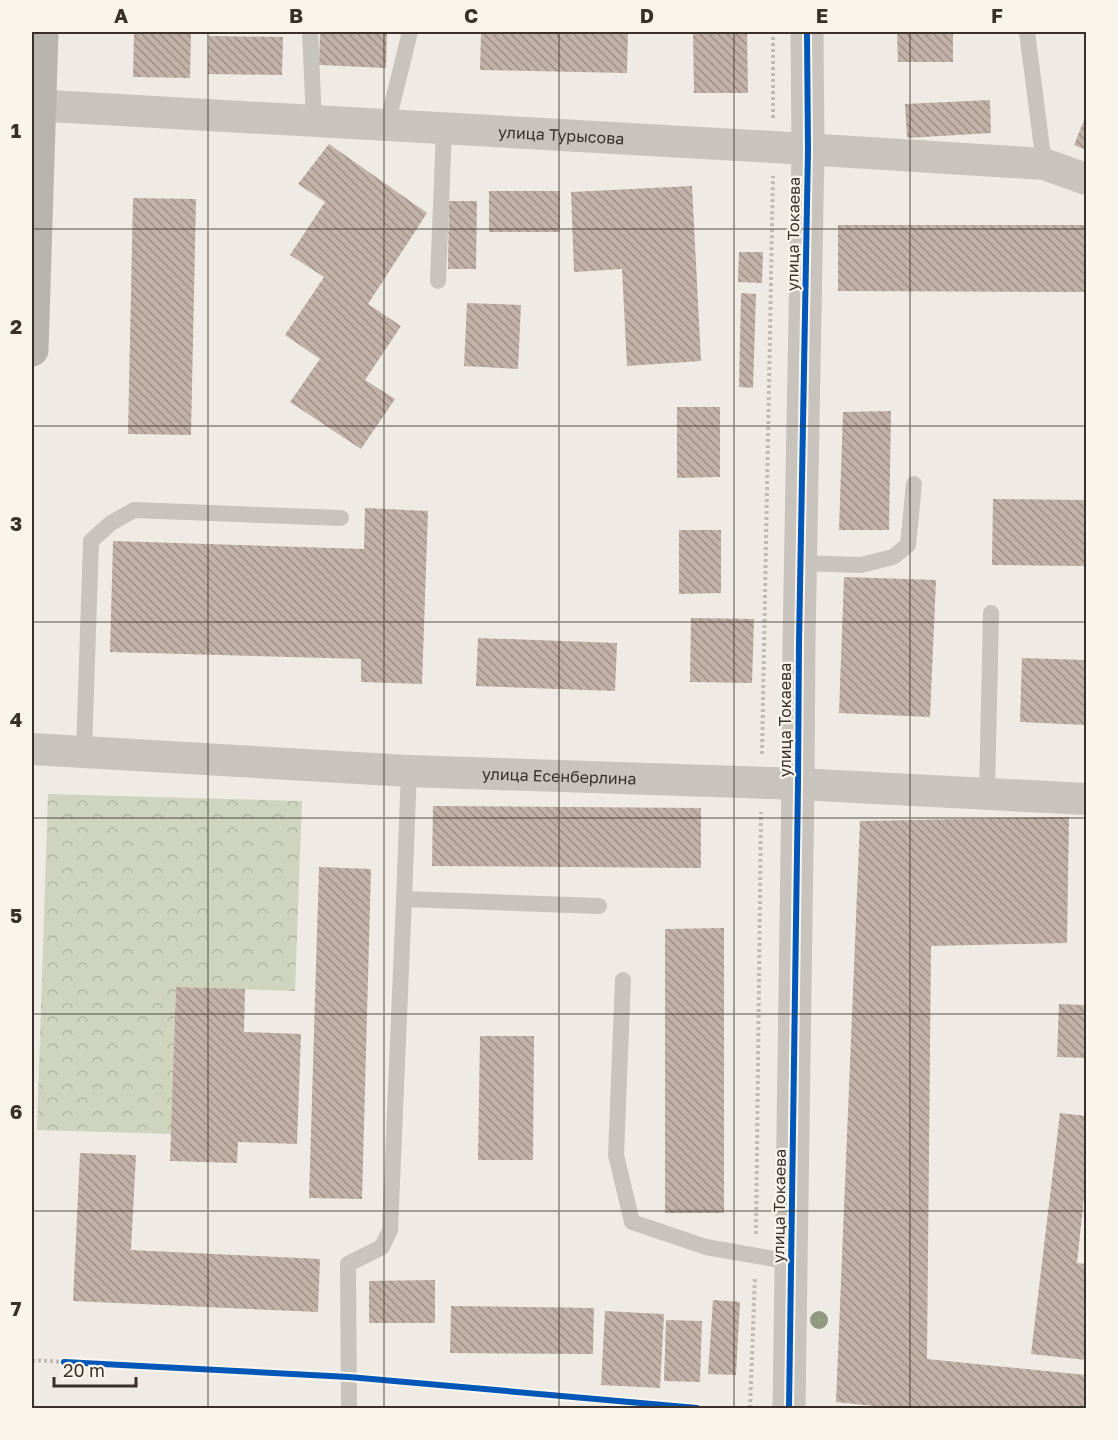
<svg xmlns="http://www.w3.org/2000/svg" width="1118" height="1440" viewBox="0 0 1118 1440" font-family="'Golos Text',sans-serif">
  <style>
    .forest { fill: url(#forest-crowns) }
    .building { fill: url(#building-back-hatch) }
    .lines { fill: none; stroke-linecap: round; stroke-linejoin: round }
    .path { stroke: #c0bbb5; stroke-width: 4; stroke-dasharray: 3 3; stroke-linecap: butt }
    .service { stroke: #c8c3bc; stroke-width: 16 }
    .minor { stroke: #c8c3bc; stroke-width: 32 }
    .tertiary { stroke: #c8c3bc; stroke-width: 33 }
    .secondary { stroke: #b9b3ad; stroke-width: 33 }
    .cycleway-casing { stroke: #faf5ec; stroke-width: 10 }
    .cycleway { stroke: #0057b8; stroke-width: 6 }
    .tree { fill: #919a80 }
    .grid { fill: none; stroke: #39302a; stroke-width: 1.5; stroke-opacity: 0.55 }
    .labels { text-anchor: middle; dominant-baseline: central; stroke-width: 4.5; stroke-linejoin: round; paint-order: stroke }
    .street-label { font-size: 16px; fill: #39302a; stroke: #faf5ec }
    .neatline { fill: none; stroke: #39302a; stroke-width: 2 }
    .grid-label { font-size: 20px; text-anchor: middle; font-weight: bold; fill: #39302a }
  </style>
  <defs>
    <pattern id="forest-crowns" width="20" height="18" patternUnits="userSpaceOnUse" patternTransform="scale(1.5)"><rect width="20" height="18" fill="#ced4be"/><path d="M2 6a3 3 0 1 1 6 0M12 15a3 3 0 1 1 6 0" fill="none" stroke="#b2b6a3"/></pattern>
    <pattern id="building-back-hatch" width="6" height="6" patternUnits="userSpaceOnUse" patternTransform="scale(1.5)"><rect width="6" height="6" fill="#c2b1a6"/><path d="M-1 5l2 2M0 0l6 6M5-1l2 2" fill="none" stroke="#9f9087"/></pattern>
  </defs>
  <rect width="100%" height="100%" fill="#efebe4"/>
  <!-- forest -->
  <path class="forest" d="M 48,794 L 302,801 L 295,991 L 176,987 L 172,1134 L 37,1130 Z"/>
  <!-- building -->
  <path class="building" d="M 134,32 L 191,32 L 190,78 L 133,77 Z
    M 320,32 L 387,32 L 386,68 L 319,65 Z
    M 481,32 L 628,32 L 627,73 L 480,70 Z
    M 693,32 L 747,32 L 748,93 L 694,93 Z
    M 897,32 L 953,32 L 953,62 L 898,62 Z
    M 209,36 L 283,37 L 282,75 L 208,74 Z
    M 990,100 L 991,133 L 907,138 L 905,104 Z
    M 1086,115 L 1086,150 L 1074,145 Z
    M 329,144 L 427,213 L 368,304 L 401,326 L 365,380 L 395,399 L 361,449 L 290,402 L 320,359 L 285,335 L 324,277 L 290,255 L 325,202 L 298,184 Z
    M 692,186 L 701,361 L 627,366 L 622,269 L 574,272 L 571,192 Z
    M 489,191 L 560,191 L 560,232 L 489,232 Z
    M 133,198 L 196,199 L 191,435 L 128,434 Z
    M 449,201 L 477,201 L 476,269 L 448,269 Z
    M 838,225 L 1086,225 L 1086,292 L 838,291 Z
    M 739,252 L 763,252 L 762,283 L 738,282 Z
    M 741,293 L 756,294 L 753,388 L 739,387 Z
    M 467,303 L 521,305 L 518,369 L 464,366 Z
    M 677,407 L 720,407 L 720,477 L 677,478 Z
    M 891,411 L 889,530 L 839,530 L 843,412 Z
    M 993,499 L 1086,500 L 1086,566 L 992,565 Z
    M 365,508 L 428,511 L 422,684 L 361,682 L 361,659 L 110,652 L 113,541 L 364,549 Z
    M 679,530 L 721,530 L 721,593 L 679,594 Z
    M 844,577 L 936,580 L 930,717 L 839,713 Z
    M 691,618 L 754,619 L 752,683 L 690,682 Z
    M 478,638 L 617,643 L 615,691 L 476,686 Z
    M 1022,658 L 1086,660 L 1086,725 L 1020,722 Z
    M 433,806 L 701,808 L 701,868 L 432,866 Z
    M 1069,817 L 1067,943 L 931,946 L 927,1359 L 1086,1375 L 1086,1408 L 893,1408 L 836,1402 L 860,821 Z
    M 319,867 L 371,869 L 362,1199 L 309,1198 Z
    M 724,928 L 724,1213 L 665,1213 L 665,929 Z
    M 176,987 L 245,989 L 244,1032 L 301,1034 L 297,1144 L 238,1142 L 237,1163 L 170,1161 Z
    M 1059,1004 L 1086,1005 L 1086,1058 L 1057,1057 Z
    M 480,1036 L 534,1036 L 533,1160 L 478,1160 Z
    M 1085,1061 L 1086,1061 L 1086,1078 L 1084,1078 Z
    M 1060,1113 L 1086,1116 L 1086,1179 L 1077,1263 L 1086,1264 L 1086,1360 L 1031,1354 Z
    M 80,1153 L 136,1155 L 131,1250 L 320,1259 L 318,1312 L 73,1301 Z
    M 435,1280 L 435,1323 L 369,1323 L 369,1281 Z
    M 713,1300 L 740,1302 L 736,1375 L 708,1374 Z
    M 451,1306 L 594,1308 L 593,1354 L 450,1353 Z
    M 605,1311 L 664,1314 L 660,1388 L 601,1385 Z
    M 666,1320 L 702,1321 L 700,1382 L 664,1381 Z"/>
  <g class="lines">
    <!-- path -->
    <path class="path" d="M 773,118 L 773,32
      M 762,754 L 773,176
      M 756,1234 L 761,812
      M 32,1360 L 64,1362
      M 750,1408 L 755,1277"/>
    <!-- service -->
    <path class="service" d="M 310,32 L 314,120
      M 1027,32 L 1044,164
      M 387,125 L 410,32
      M 438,281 L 444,128
      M 800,563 L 861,565 L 893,557 L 908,545 L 914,484
      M 84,752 L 91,541 L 111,523 L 134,510 L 341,518
      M 409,771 L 404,899 L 599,906
      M 987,794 L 991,613
      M 623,980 L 616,1155 L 632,1222 L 706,1247 L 791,1262
      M 349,1408 L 348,1264 L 382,1247 L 390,1230 L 404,899"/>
    <!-- minor -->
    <g class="minor">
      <path id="s1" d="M 32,105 L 773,147 L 1044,164 L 1086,179"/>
      <path id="s2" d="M 32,749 L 409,771 L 798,784 L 1086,799"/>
    </g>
    <!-- tertiary -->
    <path class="tertiary" d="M 789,1408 L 798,784 L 799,642 L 808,150 L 807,32"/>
    <!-- secondary -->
    <path class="secondary" d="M 32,350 L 42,32"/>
    <defs>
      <path id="cycleway" d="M 64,1362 L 349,1377 L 697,1408
        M 789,1408 L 798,784 L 799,642 L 808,150 L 807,32"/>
    </defs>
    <!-- cycleway casing -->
    <use href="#cycleway" class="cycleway-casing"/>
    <!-- cycleway -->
    <use href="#cycleway" class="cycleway"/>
  </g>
  <!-- trees -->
  <circle class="tree" cx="819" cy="1320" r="9"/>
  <!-- grid -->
  <path class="grid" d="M 208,32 L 208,1408M 384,32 L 384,1408M 559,32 L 559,1408M 734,32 L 734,1408M 910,32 L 910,1408M 32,229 L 1086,229M 32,426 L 1086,426M 32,622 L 1086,622M 32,818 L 1086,818M 32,1014 L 1086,1014M 32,1211 L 1086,1211"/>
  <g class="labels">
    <!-- street labels -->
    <g class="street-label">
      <text stroke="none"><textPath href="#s1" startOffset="530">улица Турысова</textPath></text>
      <text transform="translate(793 234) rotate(-89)">улица Токаева</text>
      <text transform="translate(785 720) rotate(-90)">улица Токаева</text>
      <text stroke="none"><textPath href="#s2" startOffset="528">улица Есенберлина</textPath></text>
      <text transform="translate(779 1206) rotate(-89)">улица Токаева</text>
    </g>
  </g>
  <!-- border -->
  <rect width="1118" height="1440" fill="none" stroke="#faf5ec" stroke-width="66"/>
  <!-- scale -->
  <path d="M54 1377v9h82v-9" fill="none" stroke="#39302a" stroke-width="3"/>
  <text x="63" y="1377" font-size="18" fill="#39302a" stroke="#faf5ec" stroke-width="4.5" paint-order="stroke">20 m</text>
  <rect x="33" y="33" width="1052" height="1374" class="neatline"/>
  <g class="grid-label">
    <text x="121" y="23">A</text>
    <text x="296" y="23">B</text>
    <text x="471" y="23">C</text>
    <text x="647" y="23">D</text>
    <text x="822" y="23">E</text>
    <text x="997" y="23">F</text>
    <text x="16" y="138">1</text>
    <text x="16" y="334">2</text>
    <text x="16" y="531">3</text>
    <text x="16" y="727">4</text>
    <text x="16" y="923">5</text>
    <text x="16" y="1119">6</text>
    <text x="16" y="1316">7</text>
  </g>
</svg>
